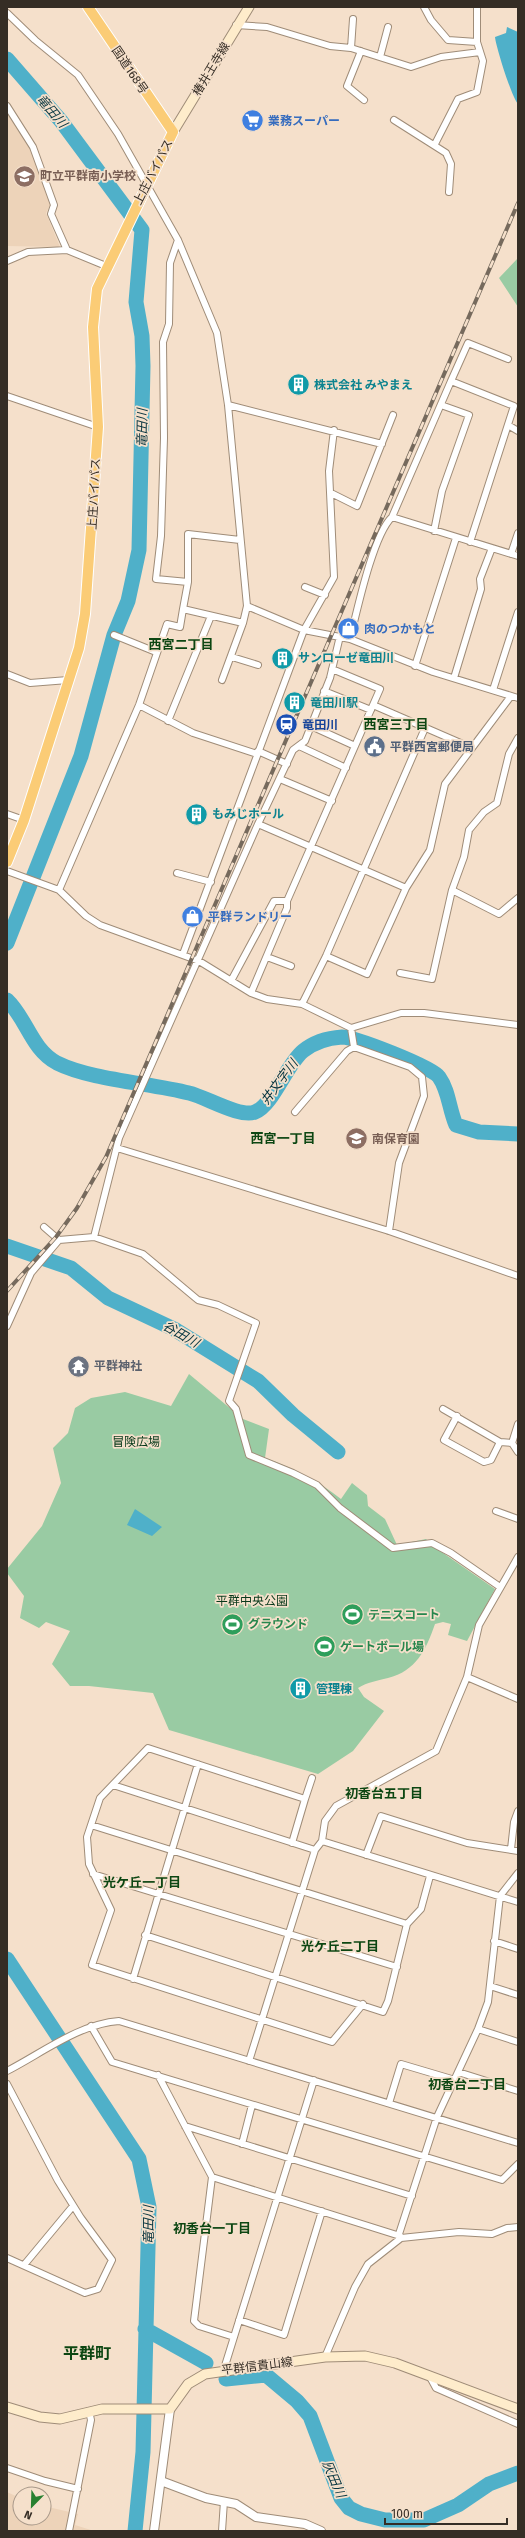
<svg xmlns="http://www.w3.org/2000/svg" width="525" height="2538" viewBox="0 0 525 2538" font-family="'Fira Sans','Noto Sans JP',sans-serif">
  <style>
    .built { fill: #edd3b9 }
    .green { fill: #99cba3 }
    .water { fill: #4fb0c9 }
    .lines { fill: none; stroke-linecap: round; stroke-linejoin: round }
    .river { stroke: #4fb0c9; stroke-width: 15 }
    .minor-casing { stroke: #9f8c78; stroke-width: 8 }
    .tertiary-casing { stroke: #9f8c78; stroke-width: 10 }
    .secondary-casing { stroke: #9f8c78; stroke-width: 11 }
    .trunk-casing { stroke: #fff; stroke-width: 12 }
    .minor { stroke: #fff; stroke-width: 6 }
    .tertiary { stroke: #fff; stroke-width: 8 }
    .secondary { stroke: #feeccb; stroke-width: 9 }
    .trunk { stroke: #fbcc76; stroke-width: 10 }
    .rail-casing { stroke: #766a5d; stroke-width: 4 }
    .rail { stroke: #f5e0cb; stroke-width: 2.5; stroke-dasharray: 8; stroke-linecap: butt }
    .labels { text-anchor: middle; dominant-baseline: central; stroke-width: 3.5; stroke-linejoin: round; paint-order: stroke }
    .street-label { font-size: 12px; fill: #352d25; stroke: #f5e0cb }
    .shop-label { font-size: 12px; font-weight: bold; fill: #366cbe; stroke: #f5e0cb; text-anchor: start }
    .education-label { font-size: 12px; font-weight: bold; fill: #785e54; stroke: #f5e0cb; text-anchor: start }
    .culture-label { font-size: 12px; font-weight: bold; fill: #0d838f; stroke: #f5e0cb; text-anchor: start }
    .transit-label { font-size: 12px; font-weight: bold; fill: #164399; stroke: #f5e0cb; text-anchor: start }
    .service-label { font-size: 12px; font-weight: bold; fill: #4e5e75; stroke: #f5e0cb; text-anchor: start }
    .worship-label { font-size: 12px; font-weight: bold; fill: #5b616d; stroke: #f5e0cb; text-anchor: start }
    .park-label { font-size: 12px; fill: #07391a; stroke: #f5e0cb }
    .leisure-label { font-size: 12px; font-weight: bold; fill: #27864d; stroke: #f5e0cb; text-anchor: start }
    .water-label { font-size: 13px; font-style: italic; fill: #083641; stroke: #f5e0cb }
    .neighbourhood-label { font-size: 13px; font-weight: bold; fill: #0c4612; stroke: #f5e0cb }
    .district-label { font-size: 16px; font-weight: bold; fill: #0c4612; stroke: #f5e0cb }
  </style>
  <rect width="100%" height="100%" fill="#f5e0cb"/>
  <!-- built -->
  <path class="built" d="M 7,111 L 31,149 L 51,203 L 46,213 L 60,247 L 7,246 Z
    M 7,2492 L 20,2498 L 20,2518 L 44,2518 L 44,2506 L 78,2514 L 75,2525 L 94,2531 L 7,2531 Z"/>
  <!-- green -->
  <path class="green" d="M 518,258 L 518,307 L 499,278 Z
    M 189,1374 L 243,1419 L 269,1429 L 265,1458 C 294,1468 317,1480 341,1499 L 352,1483 L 367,1495 L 368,1506 L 385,1519 L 397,1545 L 426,1539 L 433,1546 L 495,1589 L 467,1641 L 448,1635 L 451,1624 L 443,1622 L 435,1624 C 426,1650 416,1671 388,1678 C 376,1681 368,1682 358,1688 L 364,1697 L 384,1711 L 353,1751 L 318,1774 L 169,1730 L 153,1693 L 89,1686 L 70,1686 L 52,1664 L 70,1631 L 46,1622 L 39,1628 L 20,1618 L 24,1596 L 7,1573 L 7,1569 L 42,1526 L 61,1483 L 53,1448 L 68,1433 L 75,1408 L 91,1398 L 125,1392 L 171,1406 Z"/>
  <!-- water -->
  <path class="water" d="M 507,27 L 518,32 L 518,104 C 512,98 496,47 495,37 L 506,33 Z
    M 135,1509 L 162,1527 L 152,1536 L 127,1525 Z"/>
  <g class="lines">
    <!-- river -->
    <path class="river" d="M 7,59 L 61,121 L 142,230 L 136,302 L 142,336 L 143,366 L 139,550 L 128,601 L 114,635 L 81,756 L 7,943
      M 7,1000 C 27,1019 31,1049 57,1063 C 91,1080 151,1083 189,1093 C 206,1097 240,1118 255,1112 C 273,1105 286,1065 303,1051 C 314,1042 328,1038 342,1037 C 355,1037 432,1067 439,1077 C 449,1091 449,1109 456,1125 L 479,1132 L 518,1134
      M 7,1246 L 71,1268 L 108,1298 L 174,1329 L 258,1381 L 293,1415 L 338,1452
      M 7,1959 L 139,2159 L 149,2207 L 143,2452 L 135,2531
      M 145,2329 L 206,2363
      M 226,2379 L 266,2375 L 297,2401 L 310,2416 L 341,2498 L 349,2508 L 361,2514 L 385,2520 L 424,2520 L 458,2505 L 489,2484 L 518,2473"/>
    <defs>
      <path id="minor" d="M 424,7 L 431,20 L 448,40 L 477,42
        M 7,13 L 35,40 L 78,75 L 118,134 L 178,240 L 217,333 L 228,405 L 247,606 L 304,630 L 350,639 L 433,672 L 518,698
        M 236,25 L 267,27 L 330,46 L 351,48 L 411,67 L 441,57 L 480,52
        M 351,48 L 353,19
        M 361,51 L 347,86 L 364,100
        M 380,57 L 388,27
        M 7,106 L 33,147 L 54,205 L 51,214 L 67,250
        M 394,120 L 446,153 L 451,164 L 449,192
        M 435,144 L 458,99 L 477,92 L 483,61 L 477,42 L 477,7
        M 178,240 L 170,263 L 169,324 L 163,342 L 164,438 L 161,536 L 156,579 L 188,582
        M 7,261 L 28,252 L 67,250 L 106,266
        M 451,381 L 468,343 L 508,359
        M 7,396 L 98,427
        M 228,405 L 382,444
        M 508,425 L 518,431
        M 331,493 L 357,506 L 393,415
        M 392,517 L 518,556
        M 434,531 L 442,491 L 469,415 L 441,405
        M 511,554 L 518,533
        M 305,587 L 325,595
        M 183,609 L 188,582 L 188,534 L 240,540
        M 114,635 L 156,652
        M 350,639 C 357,611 373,535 392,517 L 451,381 L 514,406 L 470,542
        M 232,657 L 258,665
        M 415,666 L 456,538
        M 7,674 L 30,683 L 68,680
        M 454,678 L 481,589 L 480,579 L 492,548
        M 222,680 L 243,623
        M 493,690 L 518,612
        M 324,691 L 371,710
        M 139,705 L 193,733 L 257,754
        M 373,705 L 472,748 L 511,696
        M 168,721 L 211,616
        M 311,726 L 355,746
        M 518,738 L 509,754 L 497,803 L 484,812 L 469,830 L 464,857 L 452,890 L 499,914 L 518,898
        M 299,746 L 346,768
        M 258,751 L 287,764
        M 280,779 L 332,801
        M 7,814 L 24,820
        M 258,824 L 406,888
        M 7,871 L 59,890 L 86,916 L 100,925 L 199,961 L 251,993 L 267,999 L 302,1004 L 351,1028 L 354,1047 L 347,1051 L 295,1112
        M 177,873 L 211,882
        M 59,890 L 139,705 L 167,624 L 180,627 L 183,609 L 243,623 L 247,606
        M 183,954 L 304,630 L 334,577 L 329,471 L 334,430
        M 326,956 L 367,974 L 406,888 L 430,850 L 445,784 L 472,748
        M 267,957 L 291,966
        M 400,973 L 432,979 L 452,890
        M 231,981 L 274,901 L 287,901
        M 251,993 L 287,908 L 287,901 L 380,689 L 332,669
        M 302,1004 L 326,956 L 425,728
        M 351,1028 L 401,1013 L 424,1013 L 518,1025
        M 354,1047 L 410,1067 L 422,1077 L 424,1096 L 399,1163 L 389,1231
        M 117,1148 L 389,1231 L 518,1276
        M 44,1227 L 59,1240
        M 94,1237 L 143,1254 L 198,1300 L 218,1305 L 256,1323 L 229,1401 L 236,1409 L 249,1455 L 293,1473 L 317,1485 L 340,1508 L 393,1548 L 432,1543 L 451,1553 L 500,1587
        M 7,1326 L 31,1273 L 59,1240 L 94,1237 L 119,1138 L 258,824 L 293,750 L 305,741 L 330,678 L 340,636
        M 443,1409 L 500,1442 L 512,1443
        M 457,1416 L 444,1440 L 484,1462 L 491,1460 L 500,1442
        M 518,1424 L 512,1443 L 518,1452
        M 496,1511 L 518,1519
        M 467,1677 L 518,1699
        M 113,1785 L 315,1850
        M 305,1799 L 312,1778
        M 91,1825 L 407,1924
        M 322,1841 L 518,1902
        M 292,1843 L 305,1799 L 148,1748 L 100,1798 L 87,1837 L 89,1864 L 111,1910 L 92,1965 L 332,2042 L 363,2004
        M 511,1849 L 514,1822 L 518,1811
        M 366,1855 L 381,1816 L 467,1843 L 518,1851
        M 93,1874 L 397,1967
        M 145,1935 L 383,2012 L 388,2001 L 407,1924 L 421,1909 L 430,1876
        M 494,1941 L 518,1949
        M 133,1979 L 198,1764
        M 490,1986 L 518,1995
        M 91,2026 L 112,2062 L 502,2180 L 518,2164
        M 478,2029 L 518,2042
        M 249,2061 L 315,1850 L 322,1841 L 325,1821 L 336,1806 L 436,1751 L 467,1677 L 479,1625 L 518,1557
        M 7,2071 C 42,2053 79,2024 119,2021 L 518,2143
        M 458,2072 L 518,2091
        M 158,2075 L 212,2177 L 194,2321 L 199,2326 L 234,2337
        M 7,2084 L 58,2181 L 81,2218 L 112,2260 L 98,2289 L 85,2293 L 7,2258
        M 389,2103 L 401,2064 L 455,2080
        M 185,2126 L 412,2196
        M 242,2144 L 252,2105
        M 212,2177 L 400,2236
        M 399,2234 L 437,2117 L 478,2029 L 488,2002 L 500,1896 L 518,1873
        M 24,2265 L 73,2206
        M 239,2320 L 284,2335 L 322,2211
        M 325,2357 L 355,2287 L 368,2264 L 401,2238 L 459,2232 L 492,2234 L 507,2228 L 518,2227
        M 224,2369 L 314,2080
        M 430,2377 L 436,2388 L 518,2424
        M 7,2468 L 45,2481 L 78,2489
        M 69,2531 L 91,2420 L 89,2411
        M 222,2531 L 224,2501"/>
      <path id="tertiary" d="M 161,2481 L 206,2498 L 236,2504 L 256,2517 L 305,2524 L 321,2531
        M 154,2531 L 170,2409"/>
      <path id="secondary" d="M 173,132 L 249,7
        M 7,2407 L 40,2417 L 60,2419 L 102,2409 L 170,2409 L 188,2384 L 205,2374 L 325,2357 L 365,2356 L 395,2363 L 518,2409"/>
      <path id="trunk" d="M 7,862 L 24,820 L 79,648 L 85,614 L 98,427 L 93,327 L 97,289 L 173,132 L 88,7"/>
    </defs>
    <!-- minor casing -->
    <use href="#minor" class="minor-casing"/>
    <!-- tertiary casing -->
    <use href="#tertiary" class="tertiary-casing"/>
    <!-- secondary casing -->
    <use href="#secondary" class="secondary-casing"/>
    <!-- trunk casing -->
    <use href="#trunk" class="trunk-casing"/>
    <!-- minor -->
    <use href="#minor" class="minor"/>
    <!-- tertiary -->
    <use href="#tertiary" class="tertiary"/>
    <!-- secondary -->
    <use href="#secondary" class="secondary"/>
    <!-- trunk -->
    <use href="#trunk" class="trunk"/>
    <defs>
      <path id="rail" d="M 7,1291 L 56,1237 L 77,1208 L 106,1157 L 518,203"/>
    </defs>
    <!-- rail casing -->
    <use href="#rail" class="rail-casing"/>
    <!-- rail -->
    <use href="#rail" class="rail"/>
  </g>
  <!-- icons -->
  <defs>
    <symbol id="supermarket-disc" viewBox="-11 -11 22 22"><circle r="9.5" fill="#3f7fe0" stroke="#f5e0cb"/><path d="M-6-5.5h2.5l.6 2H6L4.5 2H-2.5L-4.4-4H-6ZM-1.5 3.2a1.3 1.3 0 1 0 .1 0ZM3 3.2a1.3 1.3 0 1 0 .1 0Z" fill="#fff"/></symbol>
    <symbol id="school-disc" viewBox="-11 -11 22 22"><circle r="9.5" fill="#8d6e63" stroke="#f5e0cb"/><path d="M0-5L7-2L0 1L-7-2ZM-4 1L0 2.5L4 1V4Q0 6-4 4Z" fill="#fff"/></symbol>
    <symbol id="building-disc" viewBox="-11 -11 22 22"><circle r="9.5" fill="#0f9aa8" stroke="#f5e0cb"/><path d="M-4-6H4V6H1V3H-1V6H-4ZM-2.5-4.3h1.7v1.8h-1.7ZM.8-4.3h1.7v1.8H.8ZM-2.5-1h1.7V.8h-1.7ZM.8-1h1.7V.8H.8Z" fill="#fff"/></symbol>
    <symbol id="shop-disc" viewBox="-11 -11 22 22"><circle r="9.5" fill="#3f7fe0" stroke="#f5e0cb"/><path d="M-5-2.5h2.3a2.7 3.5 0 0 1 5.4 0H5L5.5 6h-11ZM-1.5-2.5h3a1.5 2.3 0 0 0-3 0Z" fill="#fff"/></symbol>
    <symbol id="station-disc" viewBox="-11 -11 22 22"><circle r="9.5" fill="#1a4fb4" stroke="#f5e0cb"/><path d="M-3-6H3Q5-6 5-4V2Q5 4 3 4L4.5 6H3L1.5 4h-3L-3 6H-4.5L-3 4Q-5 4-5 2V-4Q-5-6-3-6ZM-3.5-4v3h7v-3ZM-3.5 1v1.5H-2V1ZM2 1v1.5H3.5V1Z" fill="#fff"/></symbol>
    <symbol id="civic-disc" viewBox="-11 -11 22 22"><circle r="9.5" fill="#5c6f8a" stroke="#f5e0cb"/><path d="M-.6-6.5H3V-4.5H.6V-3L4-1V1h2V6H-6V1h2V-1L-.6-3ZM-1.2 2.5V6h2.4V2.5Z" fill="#fff"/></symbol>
    <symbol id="temple-disc" viewBox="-11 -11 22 22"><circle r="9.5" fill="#6b7280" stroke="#f5e0cb"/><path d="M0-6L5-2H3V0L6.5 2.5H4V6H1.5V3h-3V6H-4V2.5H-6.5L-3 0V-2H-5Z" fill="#fff"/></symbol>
    <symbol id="stadium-disc" viewBox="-11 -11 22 22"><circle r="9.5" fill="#2e9e5b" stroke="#f5e0cb"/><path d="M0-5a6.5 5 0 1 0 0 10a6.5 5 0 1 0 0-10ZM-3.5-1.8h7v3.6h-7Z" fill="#fff"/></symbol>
  </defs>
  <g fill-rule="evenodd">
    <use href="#supermarket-disc" x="240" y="108" width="25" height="25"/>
    <use href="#school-disc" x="12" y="164" width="25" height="25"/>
    <use href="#building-disc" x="286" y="372" width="25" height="25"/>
    <use href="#shop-disc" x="336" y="616" width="25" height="25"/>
    <use href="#building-disc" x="270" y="646" width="25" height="25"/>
    <use href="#building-disc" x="282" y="690" width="25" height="25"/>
    <use href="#station-disc" x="274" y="712" width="25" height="25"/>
    <use href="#civic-disc" x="362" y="734" width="25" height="25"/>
    <use href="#building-disc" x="184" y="802" width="25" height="25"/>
    <use href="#shop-disc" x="180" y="904" width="25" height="25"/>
    <use href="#school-disc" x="344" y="1126" width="25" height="25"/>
    <use href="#temple-disc" x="66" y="1354" width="25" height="25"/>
    <use href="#stadium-disc" x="340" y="1602" width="25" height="25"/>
    <use href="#stadium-disc" x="220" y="1612" width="25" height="25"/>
    <use href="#stadium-disc" x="312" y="1634" width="25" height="25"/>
    <use href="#building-disc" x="288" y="1676" width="25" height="25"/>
  </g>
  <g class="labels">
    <!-- street labels -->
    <g class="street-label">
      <text transform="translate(211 69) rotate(-59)">椿井王寺線</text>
      <text transform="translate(130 70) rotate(56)">国道168号</text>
      <text transform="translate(153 172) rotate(-63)">上庄バイパス</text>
      <text transform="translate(94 494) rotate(-87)">上庄バイパス</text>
      <text transform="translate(257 2366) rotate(-7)">平群信貴山線</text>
    </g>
    <!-- shop labels -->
    <g class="shop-label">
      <text x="268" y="121">業務スーパー</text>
      <text x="364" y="629">肉のつかもと</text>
      <text x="208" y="917">平群ランドリー</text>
    </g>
    <!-- education labels -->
    <g class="education-label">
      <text x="40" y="176">町立平群南小学校</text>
      <text x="372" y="1139">南保育園</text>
    </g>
    <!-- culture labels -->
    <g class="culture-label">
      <text x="314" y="385">株式会社 みやまえ</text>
      <text x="298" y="658">サンローゼ竜田川</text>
      <text x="310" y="703">竜田川駅</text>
      <text x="212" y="814">もみじホール</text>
      <text x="316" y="1689">管理棟</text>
    </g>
    <!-- transit labels -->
    <g class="transit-label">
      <text x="302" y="725">竜田川</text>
    </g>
    <!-- service labels -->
    <g class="service-label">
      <text x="390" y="747">平群西宮郵便局</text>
    </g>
    <!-- worship labels -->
    <g class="worship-label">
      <text x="94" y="1366">平群神社</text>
    </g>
    <!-- park labels -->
    <g class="park-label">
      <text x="136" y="1442">冒険広場</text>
      <text x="252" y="1601">平群中央公園</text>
    </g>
    <!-- leisure labels -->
    <g class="leisure-label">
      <text x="368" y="1615">テニスコート</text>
      <text x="248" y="1624">グラウンド</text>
      <text x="340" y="1647">ゲートボール場</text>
    </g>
    <!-- water labels -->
    <g class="water-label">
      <text transform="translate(52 111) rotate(50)">竜田川</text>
      <text transform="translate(142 428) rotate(-89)">竜田川</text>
      <text transform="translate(279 1082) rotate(-53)">井文字川</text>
      <text transform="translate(181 1334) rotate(30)">谷田川</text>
      <text transform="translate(148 2225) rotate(-90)">竜田川</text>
      <text transform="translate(334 2479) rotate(67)">灰田川</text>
    </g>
    <!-- neighbourhood labels -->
    <g class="neighbourhood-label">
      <text x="181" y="644">西宮二丁目</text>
      <text x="396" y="724">西宮三丁目</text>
      <text x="283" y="1138">西宮一丁目</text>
      <text x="384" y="1793">初香台五丁目</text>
      <text x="142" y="1882">光ケ丘一丁目</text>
      <text x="340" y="1946">光ケ丘二丁目</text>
      <text x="467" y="2084">初香台二丁目</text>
      <text x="212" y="2228">初香台一丁目</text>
    </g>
    <!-- district labels -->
    <g class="district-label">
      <text x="87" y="2353">平群町</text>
    </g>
  </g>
  <!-- border -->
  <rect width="525" height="2538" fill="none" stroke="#352d25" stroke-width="16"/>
  <!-- north arrow -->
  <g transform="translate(32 2506) rotate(203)"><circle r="19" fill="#f5e0cb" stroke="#a89889"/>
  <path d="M0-3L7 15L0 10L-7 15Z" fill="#28802f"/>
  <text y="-6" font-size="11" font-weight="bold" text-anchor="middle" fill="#352d25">N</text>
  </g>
  <!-- scale -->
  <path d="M385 2518v6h122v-6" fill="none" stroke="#352d25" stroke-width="2"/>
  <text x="391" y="2518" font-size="12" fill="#352d25" stroke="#f5e0cb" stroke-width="3" paint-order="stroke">100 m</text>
</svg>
